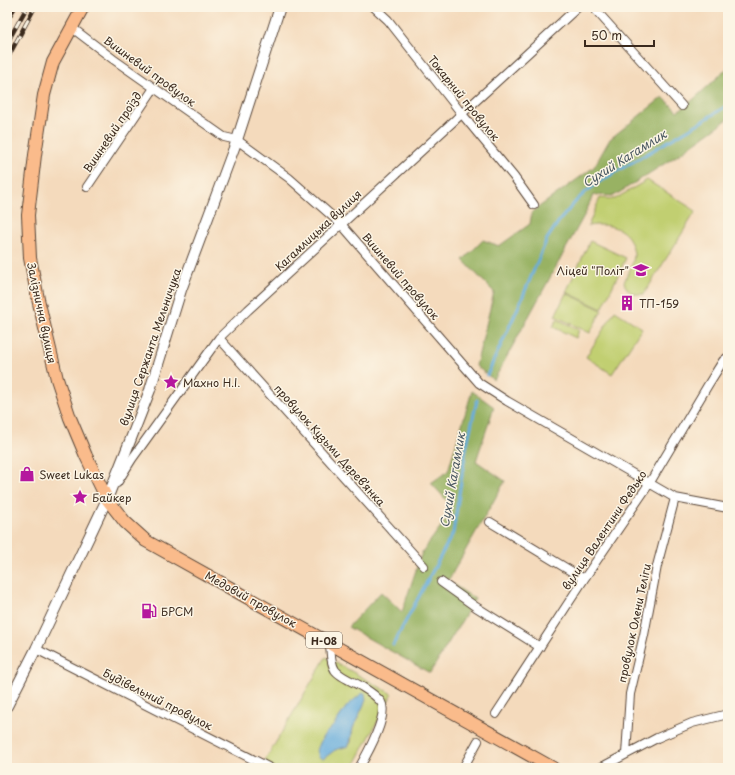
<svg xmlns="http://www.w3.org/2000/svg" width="735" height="775" viewBox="0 0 735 775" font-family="'Playpen Sans',sans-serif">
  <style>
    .green { fill: #c1cf71; stroke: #7e7c48; fill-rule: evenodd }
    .forest { fill: #98b263; stroke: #6a6e40 }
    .water { fill: #67addd; stroke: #516c7e }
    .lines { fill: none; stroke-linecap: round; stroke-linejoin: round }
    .stream { stroke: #67addd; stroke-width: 3 }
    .minor-casing { stroke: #574436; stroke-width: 10 }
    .tertiary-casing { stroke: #574436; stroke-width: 12 }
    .primary-casing { stroke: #574436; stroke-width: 14 }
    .minor { stroke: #fff; stroke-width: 8 }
    .tertiary { stroke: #fff; stroke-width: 10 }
    .primary { stroke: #fabb8b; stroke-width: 12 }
    .rail-casing { stroke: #3b2a1e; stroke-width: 4.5 }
    .rail { stroke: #fcf5e5; stroke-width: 3; stroke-dasharray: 9; stroke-linecap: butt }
    .labels { text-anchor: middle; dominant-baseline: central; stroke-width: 3; stroke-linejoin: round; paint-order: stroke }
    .shield { fill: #fcf5e5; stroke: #75675a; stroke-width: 1 }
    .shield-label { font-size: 10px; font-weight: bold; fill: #3b2a1e }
    .street-label { font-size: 11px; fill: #3b2a1e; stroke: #fcf5e5 }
    .poi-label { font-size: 11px; fill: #3b2a1e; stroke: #fcf5e5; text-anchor: start }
    .water-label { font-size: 12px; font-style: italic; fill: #4a5861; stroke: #fcf5e5 }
  </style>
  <rect width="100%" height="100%" fill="#fcf5e5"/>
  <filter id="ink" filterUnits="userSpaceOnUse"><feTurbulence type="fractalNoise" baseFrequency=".025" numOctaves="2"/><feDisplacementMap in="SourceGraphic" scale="8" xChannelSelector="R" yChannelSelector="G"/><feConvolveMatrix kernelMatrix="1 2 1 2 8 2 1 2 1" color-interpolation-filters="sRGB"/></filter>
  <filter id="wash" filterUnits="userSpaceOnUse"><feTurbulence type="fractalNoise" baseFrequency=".012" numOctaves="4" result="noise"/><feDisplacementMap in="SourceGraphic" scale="16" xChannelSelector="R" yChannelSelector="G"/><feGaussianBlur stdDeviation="0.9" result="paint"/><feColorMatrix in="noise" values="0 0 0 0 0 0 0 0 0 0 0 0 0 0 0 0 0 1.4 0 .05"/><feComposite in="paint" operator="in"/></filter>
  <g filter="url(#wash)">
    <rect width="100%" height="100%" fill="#f4dabc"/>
    <!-- green -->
    <path class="green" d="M 647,180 L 696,211 L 644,294 C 633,295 627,292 624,282 C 628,274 633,265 634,255 C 634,252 633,249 632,246 C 627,226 605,223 588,226 L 600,198 L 615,199 Z
      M 590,241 L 626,258 L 602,309 L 566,292 Z
      M 566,293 L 602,310 L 590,333 L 555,316 Z
      M 615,311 L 642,328 L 612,374 L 586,357 Z
      M 557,319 L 579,330 L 576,338 L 553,327 Z
      M 326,657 L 392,694 L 353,768 L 263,768 L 266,759 ZM 366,700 L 353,728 L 351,743 L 348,746 L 335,750 L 323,736 L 334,725 L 347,706 Z"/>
    <!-- forest -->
    <path class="forest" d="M 728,68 L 728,119 L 678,155 L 614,196 L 593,195 L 586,212 L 494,380 L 476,366 L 494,292 L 463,260 L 483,240 L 499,246 L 530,224 L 532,212 L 594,167 L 610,139 L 663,97 L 677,111 L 686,106 Z
      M 472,391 L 494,407 L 476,461 L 505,481 L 448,581 L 475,599 L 430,673 L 348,627 L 381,592 L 402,612 L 422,552 L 448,517 L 450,504 L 431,483 L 448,471 Z"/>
    <!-- water -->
    <path class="water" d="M 365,693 L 366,700 L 353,728 L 350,743 L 348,746 L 335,750 L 323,759 L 319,757 L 317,750 L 323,736 L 334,725 L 347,706 L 361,694 Z"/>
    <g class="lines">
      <!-- stream -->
      <path class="stream" d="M 487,375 L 517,310 L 547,239 L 559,221 L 577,200 L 587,191 L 599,182 L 701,122 L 728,105
        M 393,645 L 453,533 L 466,449 L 477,400"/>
    </g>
  </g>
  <g filter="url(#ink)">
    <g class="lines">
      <defs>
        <path id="minor" d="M 374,7 L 388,20 L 462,114 L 514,177 L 534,205
          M 593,7 L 682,106
          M 71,27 L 113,59 L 224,137 L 237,140 L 289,178 L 341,224 L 479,383 L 507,401 L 675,498 L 728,508
          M 87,187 L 154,88
          M 219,338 L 424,566
          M 117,483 L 132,459 L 219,338 L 248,310 L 578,7
          M 490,522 L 584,579
          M 441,582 L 476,607 L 540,647
          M 330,643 C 331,653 330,662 335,670 C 339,676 353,682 359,685 C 367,690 375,694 381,702 C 389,715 366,756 359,768
          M 36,649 L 270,768
          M 496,714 L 584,579 L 649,484 L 708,385 L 723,361 L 728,357
          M 626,754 L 630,694 L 644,635 L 657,566 L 675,498
          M 463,768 L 478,741
          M 600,768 L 657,738 L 692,723 L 728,714"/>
        <path id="tertiary" d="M 7,706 L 36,649 L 107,499 L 132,436 L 150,390 L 181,290 L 237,140 L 280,7"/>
        <path id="primary" d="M 83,7 L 53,62 L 44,95 L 35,155 L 28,215 L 30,258 L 38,299 L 57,379 L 70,418 L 86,456 L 107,499 L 125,522 L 146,541 L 553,768"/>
      </defs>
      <!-- minor casing -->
      <use href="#minor" class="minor-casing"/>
      <!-- tertiary casing -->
      <use href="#tertiary" class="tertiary-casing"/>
      <!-- primary casing -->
      <use href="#primary" class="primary-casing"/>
      <!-- minor -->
      <use href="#minor" class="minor"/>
      <!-- tertiary -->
      <use href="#tertiary" class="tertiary"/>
      <!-- primary -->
      <use href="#primary" class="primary"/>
      <defs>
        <path id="rail" d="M 7,20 L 15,7
          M 7,43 L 27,7
          M 7,59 L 35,7"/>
      </defs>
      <!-- rail casing -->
      <use href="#rail" class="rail-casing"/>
      <!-- rail -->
      <use href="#rail" class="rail"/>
    </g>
  </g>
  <!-- icons -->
  <defs>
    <symbol id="school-bare" viewBox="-9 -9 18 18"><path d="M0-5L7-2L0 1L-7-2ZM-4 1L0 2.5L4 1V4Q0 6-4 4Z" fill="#b5179e" stroke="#fcf5e5" stroke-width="2.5" paint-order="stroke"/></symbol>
    <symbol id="building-bare" viewBox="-9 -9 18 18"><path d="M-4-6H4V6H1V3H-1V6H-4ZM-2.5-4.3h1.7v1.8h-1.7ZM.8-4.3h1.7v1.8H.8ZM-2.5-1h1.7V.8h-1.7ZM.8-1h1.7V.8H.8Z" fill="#b5179e" stroke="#fcf5e5" stroke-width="2.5" paint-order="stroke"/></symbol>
    <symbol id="sight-bare" viewBox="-9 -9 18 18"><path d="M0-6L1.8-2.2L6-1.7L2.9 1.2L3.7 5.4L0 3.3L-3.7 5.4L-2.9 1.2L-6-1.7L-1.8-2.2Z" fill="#b5179e" stroke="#fcf5e5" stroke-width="2.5" paint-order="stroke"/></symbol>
    <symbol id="shop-bare" viewBox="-9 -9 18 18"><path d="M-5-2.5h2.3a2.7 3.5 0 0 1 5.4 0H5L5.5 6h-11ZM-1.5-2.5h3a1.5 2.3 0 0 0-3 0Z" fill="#b5179e" stroke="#fcf5e5" stroke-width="2.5" paint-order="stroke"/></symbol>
    <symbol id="fuel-bare" viewBox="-9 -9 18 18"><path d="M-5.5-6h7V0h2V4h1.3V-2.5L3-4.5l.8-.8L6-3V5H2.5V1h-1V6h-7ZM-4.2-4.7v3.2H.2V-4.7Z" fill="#b5179e" stroke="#fcf5e5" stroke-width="2.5" paint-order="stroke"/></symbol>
  </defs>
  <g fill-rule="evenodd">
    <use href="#school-bare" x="630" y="259" width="22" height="22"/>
    <use href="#building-bare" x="616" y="292" width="22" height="22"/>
    <use href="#sight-bare" x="160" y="371" width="22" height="22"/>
    <use href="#shop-bare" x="16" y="463" width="22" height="22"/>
    <use href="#sight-bare" x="69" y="486" width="22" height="22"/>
    <use href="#fuel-bare" x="138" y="600" width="22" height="22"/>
  </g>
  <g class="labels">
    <!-- shield labels -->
    <rect class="shield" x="306" y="632" width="36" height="16" rx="3"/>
    <g class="shield-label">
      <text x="324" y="640">Н-08</text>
    </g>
    <!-- street labels -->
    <g class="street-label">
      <text transform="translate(150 71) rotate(36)">Вишневий провулок</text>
      <text transform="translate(464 98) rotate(51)">Токарний провулок</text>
      <text transform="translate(112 132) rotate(-56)">Вишневий проїзд</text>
      <text transform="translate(318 230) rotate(-43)">Кагамлицька вулиця</text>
      <text transform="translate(401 276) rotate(49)">Вишневий провулок</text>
      <text transform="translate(42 313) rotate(78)">Залізнична вулиця</text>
      <text transform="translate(150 347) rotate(-71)">вулиця Сержанта Мельничука</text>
      <text transform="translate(330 445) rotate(48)">провулок Кузьми Деревʼянка</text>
      <text transform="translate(604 530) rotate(-56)">вулиця Валентини Федько</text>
      <text transform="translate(251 599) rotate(29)">Медовий провулок</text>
      <text transform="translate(634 623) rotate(-78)">провулок Олени Теліги</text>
      <text transform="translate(158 699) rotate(27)">Будівельний провулок</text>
    </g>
    <!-- poi labels -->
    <g class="poi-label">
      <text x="629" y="270" text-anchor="end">Ліцей "Політ"</text>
      <text x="639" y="303">ТП-159</text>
      <text x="183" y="382">Махно Н.І.</text>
      <text x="39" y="474">Sweet Lukas</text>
      <text x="92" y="497">Байкер</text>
      <text x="161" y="611">БРСМ</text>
    </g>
    <!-- water labels -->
    <g class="water-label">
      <text transform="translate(624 158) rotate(-32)">Сухий Кагамлик</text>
      <text transform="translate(452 480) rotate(-80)">Сухий Кагамлик</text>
    </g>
  </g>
  <!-- margin -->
  <rect width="735" height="775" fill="none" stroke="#fcf5e5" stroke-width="24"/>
  <!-- scale -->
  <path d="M585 40v6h69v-6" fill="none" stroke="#3b2a1e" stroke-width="2"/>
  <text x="591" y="40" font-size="12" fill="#3b2a1e" stroke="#fcf5e5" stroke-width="3" paint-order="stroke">50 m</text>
</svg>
